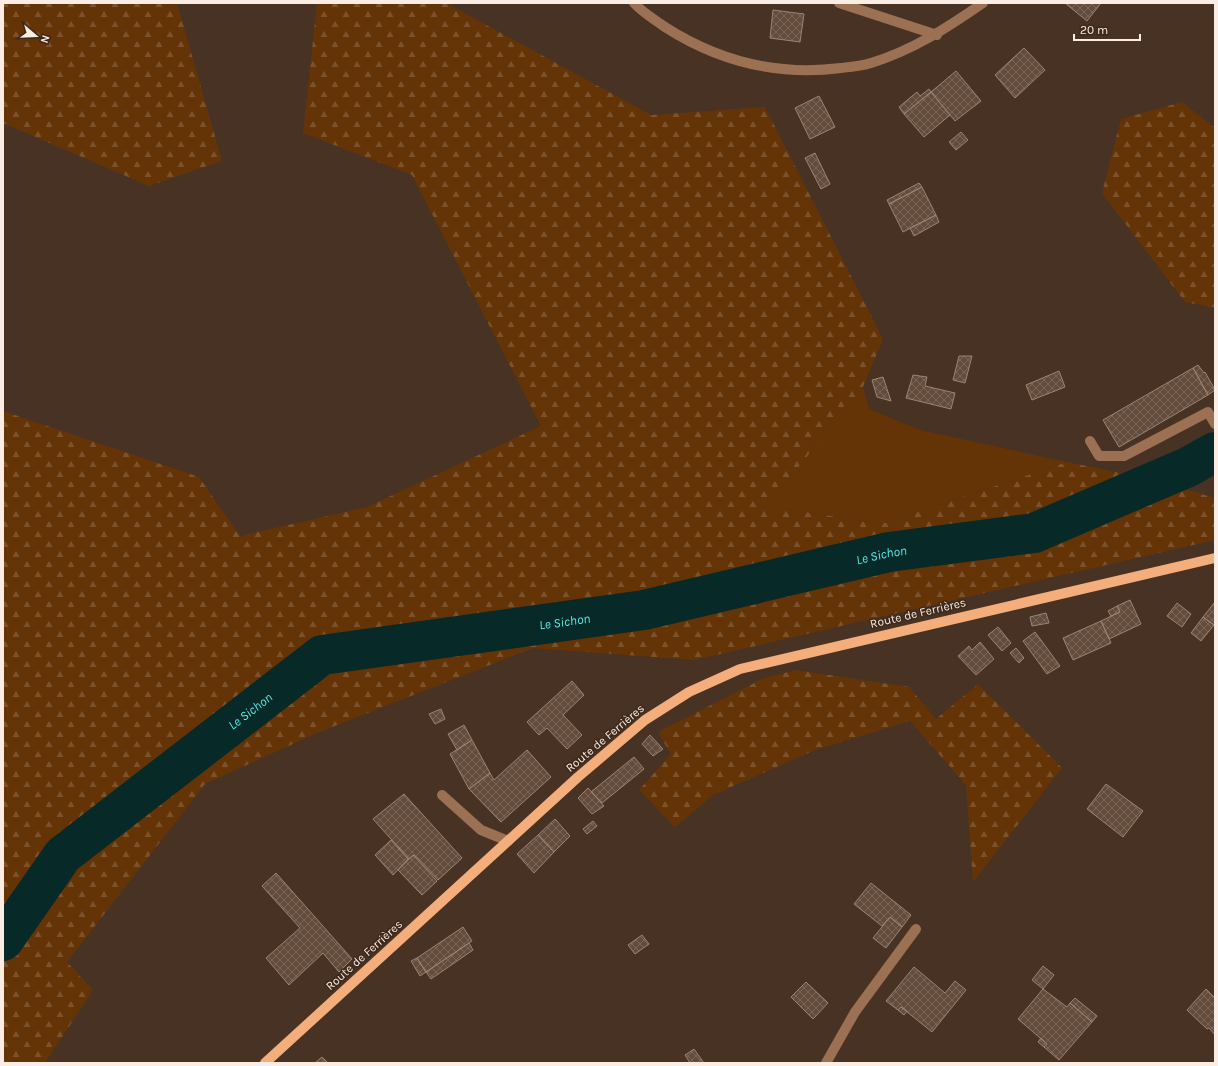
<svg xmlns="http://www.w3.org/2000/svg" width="1218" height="1066" viewBox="0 0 1218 1066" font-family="Karla,sans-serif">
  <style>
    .grass { fill: #643407 }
    .forest { fill: url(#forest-firs) }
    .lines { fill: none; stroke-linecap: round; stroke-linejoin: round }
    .river { stroke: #072927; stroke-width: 40 }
    .building { fill: url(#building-cross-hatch); stroke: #9d8372 }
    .minor { stroke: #9c7153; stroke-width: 10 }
    .major { stroke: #f4ae7b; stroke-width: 10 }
    .labels { text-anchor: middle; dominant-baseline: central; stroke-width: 3; stroke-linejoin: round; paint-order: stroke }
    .street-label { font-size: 12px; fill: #fbede4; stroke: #3d2819 }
    .water-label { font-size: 13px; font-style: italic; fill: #57ece5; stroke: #3d2819 }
  </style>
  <defs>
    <pattern id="forest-firs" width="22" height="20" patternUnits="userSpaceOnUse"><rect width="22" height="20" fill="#643407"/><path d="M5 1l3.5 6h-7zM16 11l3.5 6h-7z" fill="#7b522b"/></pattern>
    <pattern id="building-cross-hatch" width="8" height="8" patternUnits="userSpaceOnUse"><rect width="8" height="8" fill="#634c3c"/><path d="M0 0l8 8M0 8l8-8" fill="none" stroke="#7a6658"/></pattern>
  </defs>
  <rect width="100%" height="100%" fill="#483223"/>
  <!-- grass -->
  <path class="grass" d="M 863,387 L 869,409 L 920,430 L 1067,462 L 882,524 L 766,506 Z"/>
  <!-- forest -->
  <path class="forest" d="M 3,3 L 177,3 L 222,161 L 149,186 L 3,123 Z
    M 317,3 L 446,3 L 651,115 L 765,107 L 883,339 L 863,387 L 767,506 L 882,524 L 1067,462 L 1147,478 L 1215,498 L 1215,540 L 694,660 L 533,648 L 317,733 L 205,784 L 67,962 L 93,990 L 45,1063 L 3,1063 L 3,411 L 199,477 L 240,536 L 367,507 L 541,426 L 412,175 L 303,133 Z
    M 1182,102 L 1215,128 L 1215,308 L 1185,302 L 1102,193 L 1121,119 Z
    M 796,670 L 909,687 L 936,719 L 978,684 L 1062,768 L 973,882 L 966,785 L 910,721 L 815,750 L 713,795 L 675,827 L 639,790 L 671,754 L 658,732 L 764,678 Z"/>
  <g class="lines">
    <!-- river -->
    <path class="river" id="s1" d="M 3,941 L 63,855 L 322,655 L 644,610 L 889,552 L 1034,533 L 1188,467 L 1215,452"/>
  </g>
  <!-- building -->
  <path class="building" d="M 1065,3 L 1101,3 L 1087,21 Z
    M 773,10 L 804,14 L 800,42 L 770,38 Z
    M 1024,48 L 1045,70 L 1015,98 L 995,75 Z
    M 956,71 L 981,101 L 955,121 L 931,92 Z
    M 929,89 L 931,92 L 904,114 L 899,107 L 917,92 L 920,96 Z
    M 931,92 L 950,115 L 924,137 L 904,114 Z
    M 819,96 L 835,127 L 810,139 L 795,108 Z
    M 961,132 L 968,140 L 956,150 L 949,142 Z
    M 815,153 L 830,184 L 821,189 L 805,158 Z
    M 919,183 L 922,187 L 889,204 L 887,200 Z
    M 922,187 L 936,215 L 903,232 L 889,204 Z
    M 936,215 L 939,222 L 914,236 L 910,228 Z
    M 959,356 L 972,356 L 965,383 L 953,380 Z
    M 1198,365 L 1204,373 L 1205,372 L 1215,390 L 1208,395 L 1193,368 Z
    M 1193,368 L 1208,395 L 1119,447 L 1103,420 Z
    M 1059,371 L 1065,387 L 1032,400 L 1026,385 Z
    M 913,375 L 927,377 L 925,386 L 955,393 L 951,409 L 906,398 Z
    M 883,377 L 891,401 L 877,397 L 872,380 Z
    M 1130,600 L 1141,624 L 1109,639 L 1101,621 L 1120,612 L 1117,606 Z
    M 1215,602 L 1215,624 L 1214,625 L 1203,617 Z
    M 1177,603 L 1191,614 L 1182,627 L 1167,616 Z
    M 1117,606 L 1120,612 L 1111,616 L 1108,611 Z
    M 1046,613 L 1049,623 L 1032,626 L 1030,617 Z
    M 1203,617 L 1214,625 L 1201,641 L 1191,633 Z
    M 1101,621 L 1111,643 L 1073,660 L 1063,638 Z
    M 998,627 L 1011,643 L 1002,651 L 988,635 Z
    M 1035,632 L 1060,666 L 1047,674 L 1023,641 Z
    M 980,642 L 994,659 L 976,675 L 958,656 L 969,646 L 972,650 Z
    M 1016,648 L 1024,658 L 1019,663 L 1010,653 Z
    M 572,681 L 584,695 L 563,715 L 582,735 L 567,749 L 547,728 L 539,735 L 527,722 Z
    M 441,709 L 445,719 L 435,724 L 429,714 Z
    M 464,725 L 472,740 L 457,750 L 448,734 Z
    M 650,735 L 663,749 L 653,756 L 642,744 Z
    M 472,740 L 490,773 L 469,789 L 450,754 Z
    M 527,750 L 551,777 L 501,822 L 469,789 L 490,773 L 494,780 Z
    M 634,757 L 644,769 L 602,803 L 591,792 Z
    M 1106,784 L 1143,811 L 1123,837 L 1087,809 Z
    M 588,788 L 604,806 L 592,814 L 578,798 Z
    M 404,794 L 462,858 L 438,880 L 414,855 L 409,859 L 373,819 Z
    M 555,819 L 570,836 L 554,852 L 538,835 Z
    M 593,821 L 597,826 L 587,834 L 583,829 Z
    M 538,835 L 554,852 L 534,873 L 517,854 Z
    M 391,840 L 408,859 L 393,875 L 375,855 Z
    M 413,855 L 437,881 L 422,895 L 398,870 Z
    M 276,873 L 352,959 L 339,972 L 323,953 L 289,985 L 266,958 L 300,928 L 262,886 Z
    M 871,883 L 911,915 L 902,927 L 890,917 L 882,926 L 854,904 Z
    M 890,917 L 902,927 L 886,948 L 873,938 Z
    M 463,927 L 472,941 L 426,972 L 417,958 Z
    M 642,935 L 649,944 L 635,954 L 628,945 Z
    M 469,943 L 473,950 L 431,979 L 426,972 Z
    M 417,958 L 426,972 L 420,976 L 411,961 Z
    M 1043,966 L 1054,975 L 1043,989 L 1032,980 Z
    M 914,967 L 945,993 L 955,981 L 966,990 L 932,1032 L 901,1007 L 898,1010 L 886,1001 Z
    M 806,982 L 828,1003 L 813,1019 L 791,997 Z
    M 1043,989 L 1067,1007 L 1070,1003 L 1092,1022 L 1059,1060 L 1044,1047 L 1047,1044 L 1018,1019 Z
    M 1206,989 L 1215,998 L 1215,1035 L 1209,1028 L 1207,1029 L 1187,1010 Z
    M 1075,998 L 1097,1016 L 1092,1022 L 1070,1003 Z
    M 901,1007 L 907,1011 L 904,1015 L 898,1010 Z
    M 1041,1038 L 1047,1044 L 1044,1047 L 1038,1042 Z
    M 694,1049 L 704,1063 L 690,1063 L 685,1055 Z
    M 322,1057 L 328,1063 L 315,1063 Z"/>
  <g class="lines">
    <!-- minor -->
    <path class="minor" d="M 634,3 C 643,13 654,19 665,27 C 718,61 778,76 841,68 C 851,67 862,66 871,63 C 913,50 947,28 983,3
      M 839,3 L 937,35
      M 1090,441 L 1099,456 L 1124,456 L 1208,412 L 1215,424
      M 442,795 L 481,830 L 508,841
      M 826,1063 L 855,1012 L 916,929"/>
    <!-- major -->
    <path class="major" d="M 265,1063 L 578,777 L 645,720 L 689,692 L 740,669 L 1215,558"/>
  </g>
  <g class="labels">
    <!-- street labels -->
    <g class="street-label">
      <text transform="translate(918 613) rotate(-13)">Route de Ferrières</text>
      <text transform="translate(605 738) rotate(-40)">Route de Ferrières</text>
      <text transform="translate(364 955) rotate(-42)">Route de Ferrières</text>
    </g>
    <!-- water labels -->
    <g class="water-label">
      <text stroke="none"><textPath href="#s1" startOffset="1001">Le Sichon</textPath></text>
      <text stroke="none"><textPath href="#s1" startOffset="677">Le Sichon</textPath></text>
      <text stroke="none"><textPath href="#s1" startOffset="341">Le Sichon</textPath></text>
    </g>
  </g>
  <!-- border -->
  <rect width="1218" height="1066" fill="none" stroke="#fbede4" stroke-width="8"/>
  <!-- north arrow -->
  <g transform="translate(36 36) rotate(109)" stroke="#3d2819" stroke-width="3" paint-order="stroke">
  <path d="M0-3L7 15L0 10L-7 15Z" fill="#fbede4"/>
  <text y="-6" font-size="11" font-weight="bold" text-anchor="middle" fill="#fbede4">N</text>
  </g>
  <!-- scale -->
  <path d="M1074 34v6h66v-6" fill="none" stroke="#fbede4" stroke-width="2"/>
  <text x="1080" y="34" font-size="12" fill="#fbede4" stroke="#3d2819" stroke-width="3" paint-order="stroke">20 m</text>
</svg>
